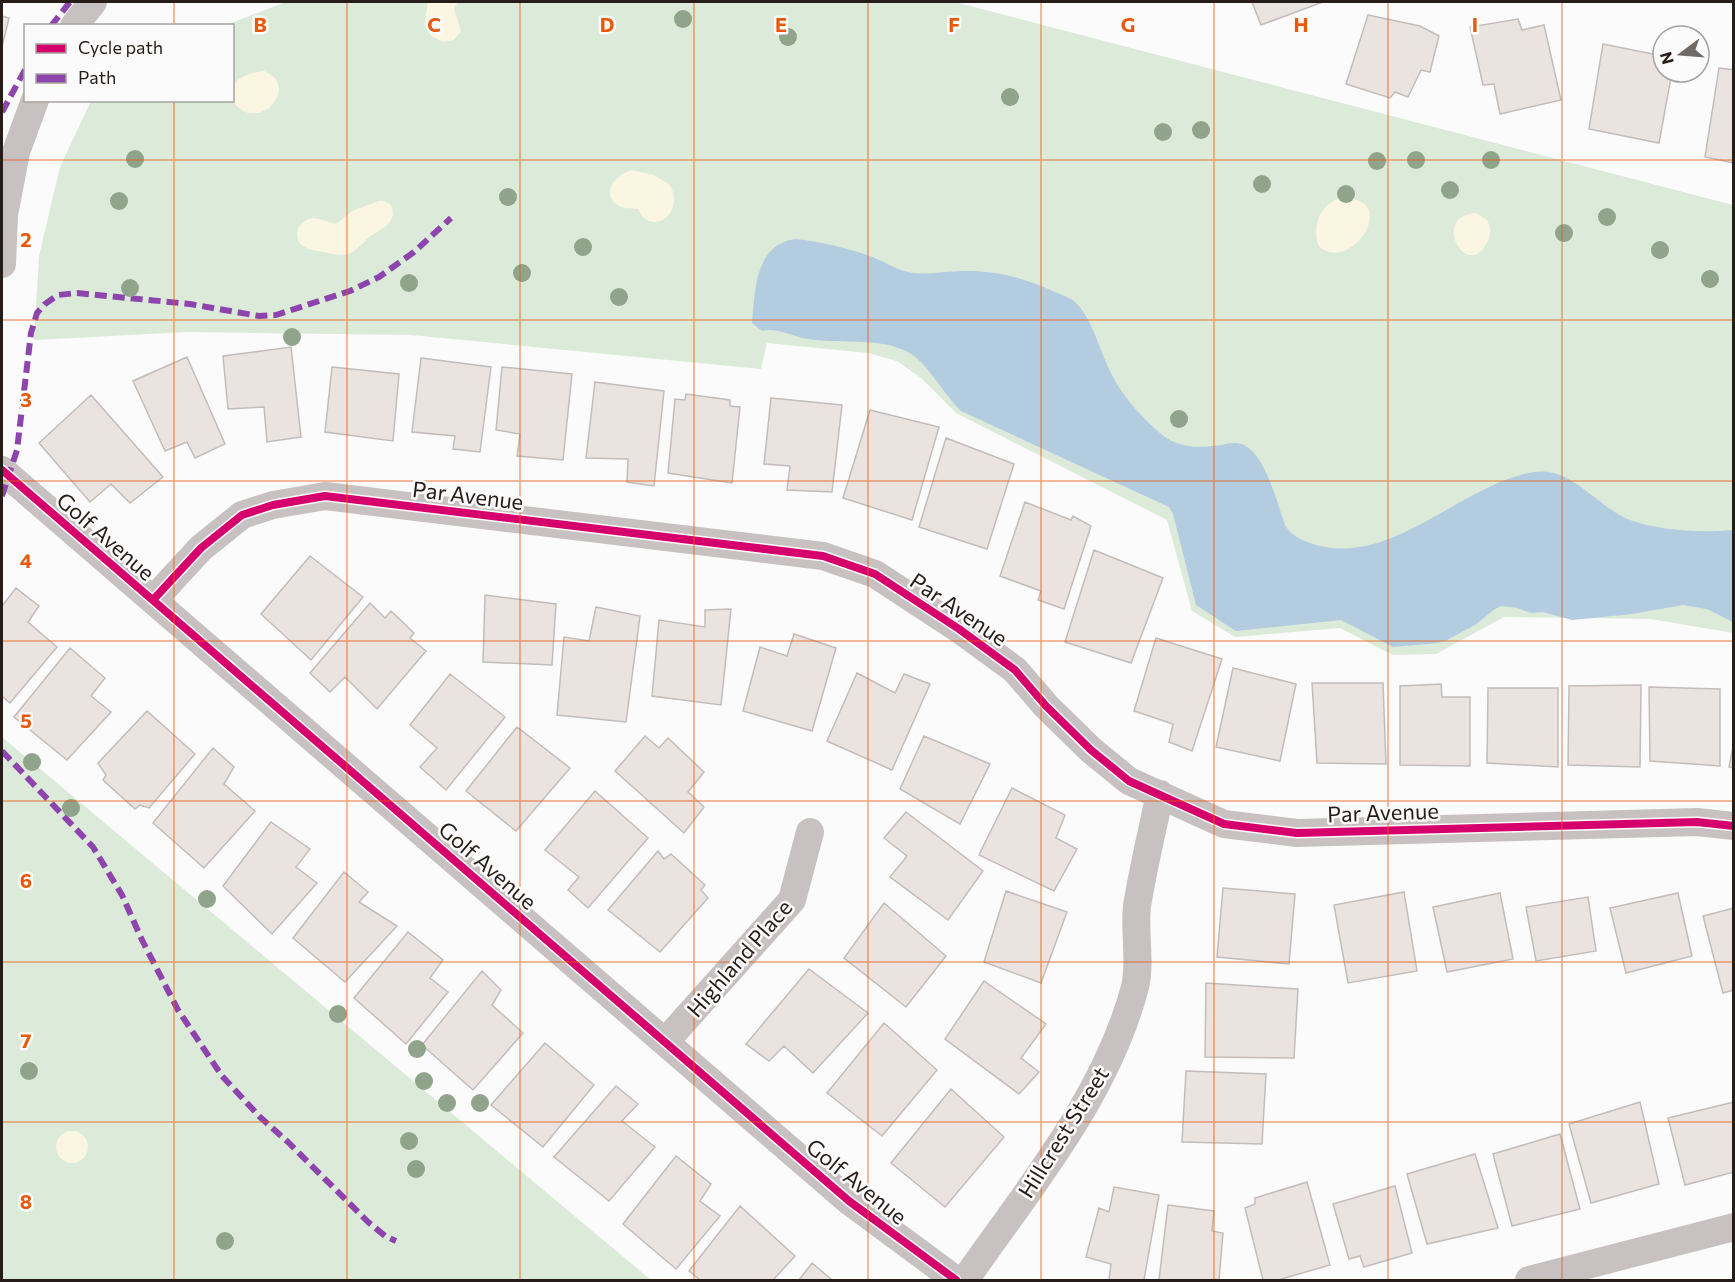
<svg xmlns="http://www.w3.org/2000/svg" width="1735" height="1282" viewBox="0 0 1735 1282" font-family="Commissioner,sans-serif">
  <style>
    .green { fill: #dcead9 }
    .sand { fill: #fbf6e1 }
    .water { fill: #b3ccdf }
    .building { fill: #ebe3df; stroke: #c2bdbb; stroke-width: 1.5 }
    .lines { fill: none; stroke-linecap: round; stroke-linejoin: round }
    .minor { stroke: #c8c1c2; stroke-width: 28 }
    .quiet { stroke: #8e44ad; stroke-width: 6; stroke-dasharray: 12 6; stroke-linecap: butt }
    .cycleway-casing { stroke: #fbfbfb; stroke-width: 11 }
    .cycleway { stroke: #d6006c; stroke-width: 8 }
    .tree { fill: #8fa48b }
    .grid { fill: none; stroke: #e8590c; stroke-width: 1.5; stroke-opacity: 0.55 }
    .labels { text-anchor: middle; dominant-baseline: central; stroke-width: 5; stroke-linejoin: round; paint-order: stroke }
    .street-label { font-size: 22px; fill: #261c18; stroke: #fbfbfb }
    .grid-label { font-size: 20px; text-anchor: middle; font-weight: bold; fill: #e8590c; stroke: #fbfbfb; stroke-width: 5; stroke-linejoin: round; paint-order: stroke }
  </style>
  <rect width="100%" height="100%" fill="#fbfbfb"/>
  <!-- green -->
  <path class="green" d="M 286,2 L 955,2 L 1733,205 L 1733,633 L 1651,619 L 1504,617 L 1436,654 L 1393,655 L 1340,628 L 1235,637 L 1192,611 L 1167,520 L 956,413 L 921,378 L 897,361 L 868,353 L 767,343 L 761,369 L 411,335 L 188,332 L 34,340 L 39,256 L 60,167 L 91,101 L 232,100 L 232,26 L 226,25 Z
    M 2,737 L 651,1280 L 2,1280 Z"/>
  <!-- sand -->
  <path class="sand" d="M 428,2 L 458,2 L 454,9 L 461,31 L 454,40 L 443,42 L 431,36 L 425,21 Z
    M 264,71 C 299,85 264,129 239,108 C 234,104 232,98 232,92 C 234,76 251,73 264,71 Z
    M 632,170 L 654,175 L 670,185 C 684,210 659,231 644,218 C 641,215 640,212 638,209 C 632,208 625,209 619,206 C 599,194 616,174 632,170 Z
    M 1342,198 C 1404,197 1348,277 1318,245 C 1312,225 1321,202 1342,198 Z
    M 379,201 L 384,201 L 391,205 C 399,225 378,229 367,239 C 361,245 356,251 348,254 C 341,256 331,254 324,252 C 309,250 293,247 298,228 C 311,211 321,221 336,224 L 352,211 Z
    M 1476,213 L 1487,220 C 1492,229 1491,237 1485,246 C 1465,278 1431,216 1476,213 Z
    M56 1147a16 16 0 1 1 32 0a16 16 0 1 1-32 0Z"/>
  <!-- water -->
  <path class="water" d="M 795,239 C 820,241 846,248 870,256 C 883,261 895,269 908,272 C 926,276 944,271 962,271 C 995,270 1025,278 1055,292 C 1062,295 1069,297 1075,302 C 1093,319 1100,353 1112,375 C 1123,397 1142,418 1161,434 C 1180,449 1199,448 1222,445 C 1229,443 1237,442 1244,445 C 1266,456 1277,503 1285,525 C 1291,535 1299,539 1310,543 C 1389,571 1460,484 1534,472 C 1572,466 1598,508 1630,520 C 1661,531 1701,533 1733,530 L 1733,622 L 1707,609 L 1683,605 L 1632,614 L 1572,620 L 1543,612 L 1531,613 L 1517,608 L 1502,606 L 1495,609 L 1475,625 L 1447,640 L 1438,643 L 1393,647 L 1341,620 L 1236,631 L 1196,605 L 1173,514 L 1169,507 L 961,411 C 944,395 928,363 908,352 C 876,336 837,345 803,338 C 790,335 775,327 762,331 L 752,323 C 755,290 755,245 795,239 Z"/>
  <!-- building -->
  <path class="building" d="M 1252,2 L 1323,2 L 1261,25 Z
    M 1368,15 L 1420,26 L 1439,36 L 1430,72 L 1421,70 L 1408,97 L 1395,92 L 1390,98 L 1346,84 Z
    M 2,16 L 9,18 L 2,47 Z
    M 1518,19 L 1522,30 L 1544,25 L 1561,100 L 1500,114 L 1494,84 L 1483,85 L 1470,27 Z
    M 1603,44 L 1663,56 L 1663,72 L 1672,72 L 1659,143 L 1589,129 Z
    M 1719,68 L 1734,70 L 1734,163 L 1705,157 Z
    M 291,347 L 301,437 L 267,442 L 264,407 L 228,409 L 223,356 Z
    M 187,357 L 225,444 L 195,458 L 187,442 L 165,451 L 133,381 Z
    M 421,358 L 491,367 L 480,452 L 453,449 L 455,436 L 412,432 Z
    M 332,367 L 399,374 L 393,441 L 325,432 Z
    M 502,367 L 572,374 L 563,460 L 517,456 L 520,434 L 496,430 Z
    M 595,382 L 664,391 L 654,486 L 627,482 L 628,459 L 586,458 Z
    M 686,394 L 730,400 L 730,406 L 740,407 L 732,483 L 668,473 L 675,399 L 685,400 Z
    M 91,395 L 163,477 L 130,503 L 111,484 L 90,502 L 39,443 Z
    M 771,398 L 842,405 L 832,492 L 787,490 L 790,466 L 764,464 Z
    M 870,410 L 939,427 L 912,520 L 843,498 Z
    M 946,438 L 1014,464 L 987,549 L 919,527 Z
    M 1025,502 L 1071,520 L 1073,516 L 1091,526 L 1064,609 L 1038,600 L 1041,591 L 1000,576 Z
    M 1094,550 L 1163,578 L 1131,663 L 1065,642 Z
    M 310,556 L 363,597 L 311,660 L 261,614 Z
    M 16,588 L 39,606 L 28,622 L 57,647 L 10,703 L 2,696 L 2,606 Z
    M 485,595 L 556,604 L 552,665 L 483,662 Z
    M 370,603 L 385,618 L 391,611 L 414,633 L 410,638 L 426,651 L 377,709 L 345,677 L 330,692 L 310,673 Z
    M 596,607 L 640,616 L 626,722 L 557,715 L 564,637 L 589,641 Z
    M 731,609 L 721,705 L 652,696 L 659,620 L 705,627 L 705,610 Z
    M 794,634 L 836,648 L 812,731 L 743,711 L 760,647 L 787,656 Z
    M 1156,638 L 1222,659 L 1192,751 L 1169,742 L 1173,724 L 1134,711 Z
    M 70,648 L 105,678 L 91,696 L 111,712 L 67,760 L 14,717 Z
    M 1233,668 L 1296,684 L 1280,761 L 1216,747 Z
    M 857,673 L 895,693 L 904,674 L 930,684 L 892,770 L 827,741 Z
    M 450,674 L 505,717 L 446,790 L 420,767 L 437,748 L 410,725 Z
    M 1312,683 L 1383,683 L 1386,764 L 1317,763 Z
    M 1441,684 L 1442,697 L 1470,697 L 1470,766 L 1400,765 L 1400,686 Z
    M 1641,685 L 1640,767 L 1568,765 L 1569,686 Z
    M 1649,687 L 1720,689 L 1720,766 L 1650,761 Z
    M 1488,688 L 1558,688 L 1558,767 L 1487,763 Z
    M 147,711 L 195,754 L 149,808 L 140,805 L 135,809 L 103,780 L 106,775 L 98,763 Z
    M 517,727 L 570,768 L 516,831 L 466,791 Z
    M 645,736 L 659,748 L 668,738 L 704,772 L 688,792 L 704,807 L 684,833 L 615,771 Z
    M 924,736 L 990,764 L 960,824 L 900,789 Z
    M 1734,742 L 1734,768 L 1729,767 Z
    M 213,748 L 234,767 L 224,784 L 255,811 L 204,868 L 153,823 Z
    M 1012,788 L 1065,815 L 1056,838 L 1077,849 L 1054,891 L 979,855 Z
    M 595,791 L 648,838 L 588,908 L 568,890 L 579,877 L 545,850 Z
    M 906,812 L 983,871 L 948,920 L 890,877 L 907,856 L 884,838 Z
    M 271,822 L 310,849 L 296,867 L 317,883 L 272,934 L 223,886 Z
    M 658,851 L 664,859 L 671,854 L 705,885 L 701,890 L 708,898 L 660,952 L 608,910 Z
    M 344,872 L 368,892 L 359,902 L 397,926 L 345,982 L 293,938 Z
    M 1223,888 L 1295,894 L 1289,964 L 1217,957 Z
    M 1006,891 L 1067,912 L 1041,983 L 984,962 Z
    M 1404,892 L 1417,971 L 1348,983 L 1334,905 Z
    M 1500,893 L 1513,959 L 1447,972 L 1433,907 Z
    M 1678,893 L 1692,956 L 1626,973 L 1610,908 Z
    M 1588,897 L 1596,951 L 1536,961 L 1526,907 Z
    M 884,903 L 946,956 L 906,1007 L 844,958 Z
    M 1734,908 L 1734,990 L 1723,993 L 1703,916 Z
    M 408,932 L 443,960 L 430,978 L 448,992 L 406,1044 L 354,998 Z
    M 809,969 L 868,1013 L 813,1073 L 784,1046 L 769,1061 L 746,1044 Z
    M 482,971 L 501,990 L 492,1005 L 523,1033 L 473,1090 L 422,1045 Z
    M 984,981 L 1046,1024 L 1021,1058 L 1039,1072 L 1019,1094 L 945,1039 Z
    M 1206,983 L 1298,989 L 1294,1058 L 1205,1057 Z
    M 884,1023 L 937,1070 L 882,1136 L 827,1093 Z
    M 545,1043 L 594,1085 L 543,1147 L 491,1105 Z
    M 1186,1071 L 1266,1074 L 1262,1144 L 1182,1142 Z
    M 616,1086 L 638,1104 L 622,1121 L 655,1147 L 609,1201 L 554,1157 Z
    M 951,1089 L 1004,1137 L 945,1207 L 891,1163 Z
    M 1640,1102 L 1659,1184 L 1591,1203 L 1569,1124 Z
    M 1734,1102 L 1734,1172 L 1685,1185 L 1668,1118 Z
    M 1560,1134 L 1580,1209 L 1512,1226 L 1493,1154 Z
    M 1475,1154 L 1498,1228 L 1427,1244 L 1407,1174 Z
    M 676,1156 L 711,1184 L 700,1201 L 720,1216 L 676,1269 L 623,1224 Z
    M 1307,1182 L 1330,1265 L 1278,1280 L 1263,1280 L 1245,1208 L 1255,1204 L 1255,1198 Z
    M 1395,1186 L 1412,1253 L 1364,1267 L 1360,1256 L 1349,1259 L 1333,1204 Z
    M 1114,1187 L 1159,1195 L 1144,1280 L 1109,1280 L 1111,1264 L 1086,1257 L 1099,1208 L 1109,1212 Z
    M 1168,1205 L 1214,1211 L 1212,1231 L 1223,1233 L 1219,1280 L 1159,1280 Z
    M 740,1206 L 795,1256 L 773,1280 L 700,1280 L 689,1271 Z
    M 812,1263 L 832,1280 L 799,1280 Z"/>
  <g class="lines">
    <!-- minor -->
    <path class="minor" d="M 74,26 L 93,2
      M 2,264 L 4,215 L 16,152 L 35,100
      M 2,470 L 849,1201 L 956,1280
      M 153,600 L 201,548 L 242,515 L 273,505 L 325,496 L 823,556 L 875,574 L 959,629 L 1015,670 L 1046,706 L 1091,750 L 1129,781 L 1224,824 L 1297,833 L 1697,822 L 1734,826
      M 665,1042 L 792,900 L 810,832
      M 965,1280 C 1028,1189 1106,1097 1135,987 C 1141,964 1134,931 1137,906 C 1143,869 1152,831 1160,794
      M 1529,1280 L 1734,1227"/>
    <!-- quiet -->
    <path class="quiet" d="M 51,26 L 70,2
      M 2,112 L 26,68
      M 2,496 L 17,450 L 31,333 L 37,313 L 45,304 L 58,295 L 77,293 L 190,304 L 259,316 L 276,315 L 350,291 L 379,277 L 414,252 L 451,218
      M 2,751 L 93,847 L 122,895 L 142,940 L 178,1010 L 222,1076 L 260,1117 L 288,1142 L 367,1221 L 385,1236 L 396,1241"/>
    <defs>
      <path id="cycleway" d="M 2,470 L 849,1201 L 956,1280
        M 153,600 L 201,548 L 242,515 L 273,505 L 325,496 L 823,556 L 875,574 L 959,629 L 1015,670 L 1046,706 L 1091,750 L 1129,781 L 1224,824 L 1297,833 L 1697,822 L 1734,826"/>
    </defs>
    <!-- cycleway casing -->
    <use href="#cycleway" class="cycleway-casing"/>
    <!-- cycleway -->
    <use href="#cycleway" class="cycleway"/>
  </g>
  <!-- trees -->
  <g class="tree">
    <circle cx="683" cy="19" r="9"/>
    <circle cx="788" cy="37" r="9"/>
    <circle cx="1010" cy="97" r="9"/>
    <circle cx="1201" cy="130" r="9"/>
    <circle cx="1163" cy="132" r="9"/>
    <circle cx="135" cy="159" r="9"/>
    <circle cx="1416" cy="160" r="9"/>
    <circle cx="1491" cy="160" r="9"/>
    <circle cx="1377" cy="161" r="9"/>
    <circle cx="1262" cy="184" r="9"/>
    <circle cx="1450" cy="190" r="9"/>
    <circle cx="1346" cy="194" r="9"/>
    <circle cx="508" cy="197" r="9"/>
    <circle cx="119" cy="201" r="9"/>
    <circle cx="1607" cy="217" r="9"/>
    <circle cx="1564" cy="233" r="9"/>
    <circle cx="583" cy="247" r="9"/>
    <circle cx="1660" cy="250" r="9"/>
    <circle cx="522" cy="273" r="9"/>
    <circle cx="1710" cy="279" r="9"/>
    <circle cx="409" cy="283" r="9"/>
    <circle cx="130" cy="288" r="9"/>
    <circle cx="619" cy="297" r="9"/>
    <circle cx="292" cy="337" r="9"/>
    <circle cx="1179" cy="419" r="9"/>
    <circle cx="32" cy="762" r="9"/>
    <circle cx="71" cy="808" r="9"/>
    <circle cx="207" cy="899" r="9"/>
    <circle cx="338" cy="1014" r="9"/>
    <circle cx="417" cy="1049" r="9"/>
    <circle cx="29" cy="1071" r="9"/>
    <circle cx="424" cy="1081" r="9"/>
    <circle cx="447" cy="1103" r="9"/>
    <circle cx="480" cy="1103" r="9"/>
    <circle cx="409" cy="1141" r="9"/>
    <circle cx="416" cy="1169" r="9"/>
    <circle cx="225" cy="1241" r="9"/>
  </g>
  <!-- grid -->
  <path class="grid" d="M 174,2 L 174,26M 347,2 L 347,1280M 520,2 L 520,1280M 694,2 L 694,1280M 868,2 L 868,1280M 1041,2 L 1041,1280M 1214,2 L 1214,1280M 1388,2 L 1388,1280M 1562,2 L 1562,1280M 174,100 L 174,1280M 2,160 L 1734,160M 2,320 L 1734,320M 2,481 L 1734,481M 2,641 L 1734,641M 2,801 L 1734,801M 2,962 L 1734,962M 2,1122 L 1734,1122"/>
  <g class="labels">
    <!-- street labels -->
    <g class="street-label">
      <text transform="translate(468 495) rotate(7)">Par Avenue</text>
      <text transform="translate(106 536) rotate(41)">Golf Avenue</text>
      <text transform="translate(959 609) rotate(34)">Par Avenue</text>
      <text transform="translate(1383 812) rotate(-2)">Par Avenue</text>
      <text transform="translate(488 865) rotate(41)">Golf Avenue</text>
      <text transform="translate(739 958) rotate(-49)">Highland Place</text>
      <text transform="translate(1063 1132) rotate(-58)">Hillcrest Street</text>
      <text transform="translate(857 1181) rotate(39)">Golf Avenue</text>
    </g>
  </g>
  <g class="grid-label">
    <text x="260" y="32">B</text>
    <text x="434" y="32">C</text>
    <text x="607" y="32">D</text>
    <text x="781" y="32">E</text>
    <text x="954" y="32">F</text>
    <text x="1128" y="32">G</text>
    <text x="1301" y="32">H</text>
    <text x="1475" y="32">I</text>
    <text x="26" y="247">2</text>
    <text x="26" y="407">3</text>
    <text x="26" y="568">4</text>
    <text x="26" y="728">5</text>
    <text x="26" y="888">6</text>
    <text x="26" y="1048">7</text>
    <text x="26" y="1209">8</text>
  </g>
  <!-- border -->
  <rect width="1735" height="1282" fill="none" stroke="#261c18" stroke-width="6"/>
  <!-- legend -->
  <rect x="24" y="24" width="210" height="78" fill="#fbfbfb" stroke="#a6a2a0" stroke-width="1.5"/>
  <rect x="36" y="44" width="30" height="9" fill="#d6006c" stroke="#a6a2a0" stroke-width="1.5"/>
  <text x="78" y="54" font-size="18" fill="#261c18">Cycle path</text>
  <rect x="36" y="74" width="30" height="9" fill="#8e44ad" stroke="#a6a2a0" stroke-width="1.5"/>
  <text x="78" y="84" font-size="18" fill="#261c18">Path</text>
  <!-- north arrow -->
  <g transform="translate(1681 54) rotate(254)"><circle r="28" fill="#fbfbfb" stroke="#a6a2a0" stroke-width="1.5"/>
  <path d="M0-4.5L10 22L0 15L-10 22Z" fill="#716a67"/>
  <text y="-9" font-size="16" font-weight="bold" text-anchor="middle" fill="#261c18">N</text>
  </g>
</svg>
